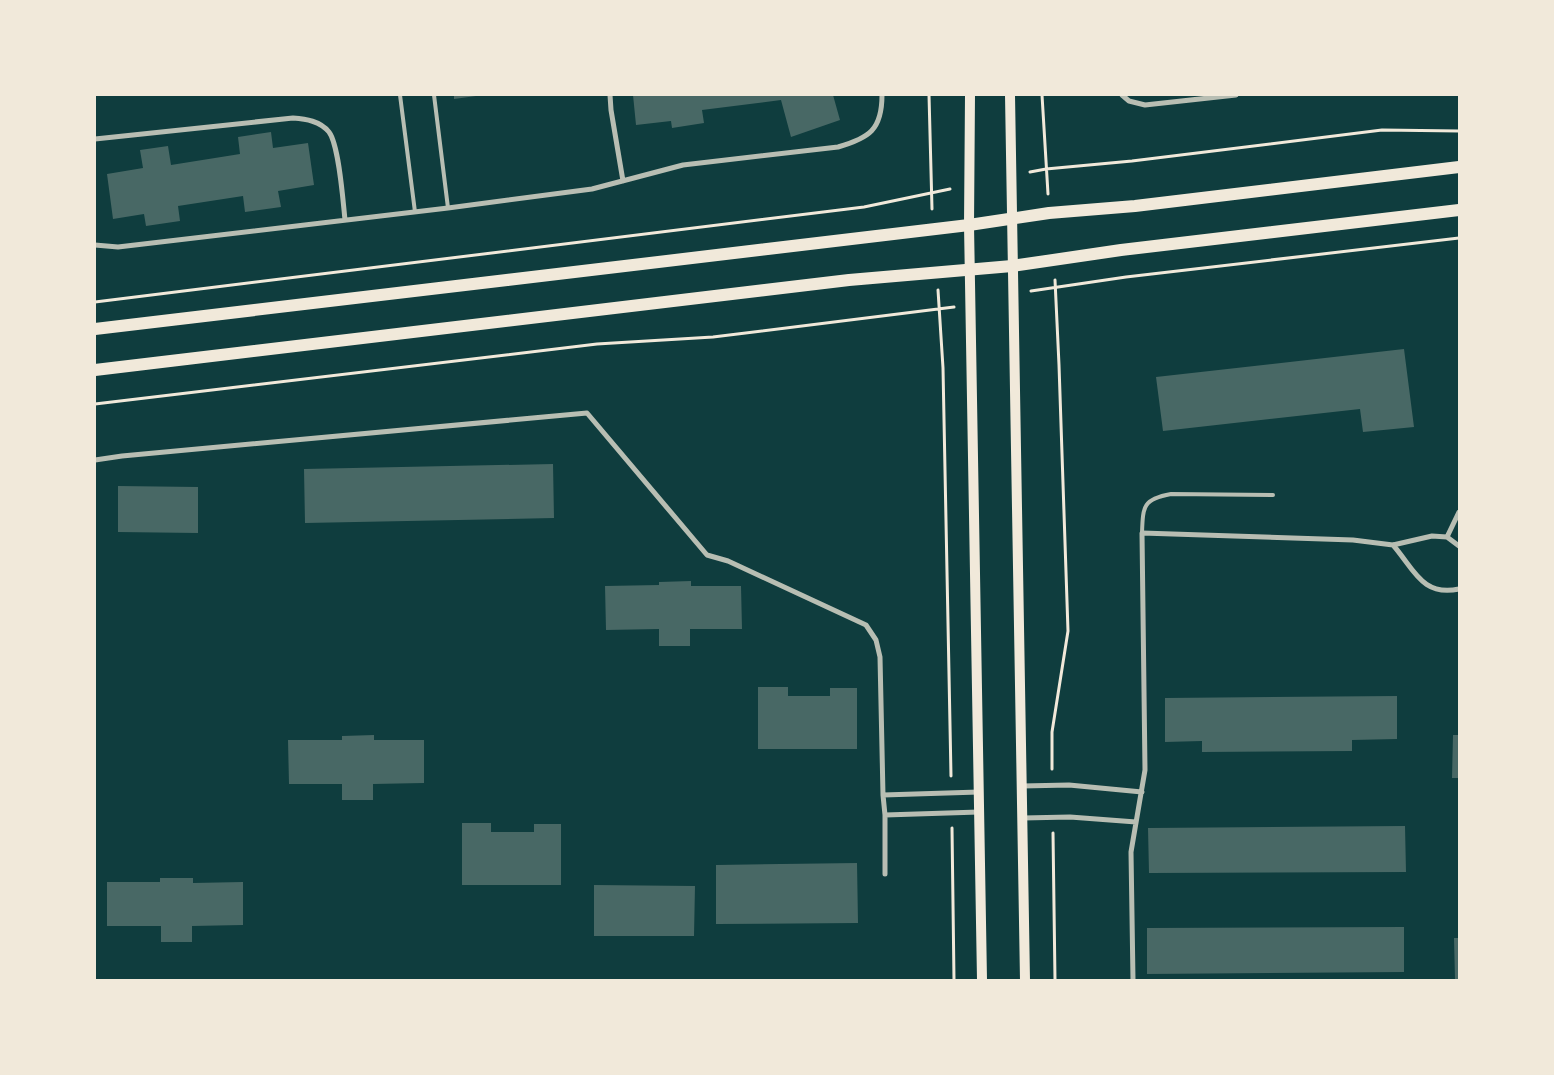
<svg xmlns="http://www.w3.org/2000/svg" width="1554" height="1075" viewBox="0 0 1554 1075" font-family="'Public Sans',sans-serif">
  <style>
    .building { fill: #486865 }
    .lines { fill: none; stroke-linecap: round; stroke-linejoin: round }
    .path { stroke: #f1e9da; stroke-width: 3 }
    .service { stroke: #b8beb3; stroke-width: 4 }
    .minor { stroke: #b8beb3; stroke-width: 5 }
    .secondary { stroke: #f1e9da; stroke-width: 10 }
    .primary { stroke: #f1e9da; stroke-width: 12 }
  </style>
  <rect width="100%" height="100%" fill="#0f3d3e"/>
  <!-- building -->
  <path class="building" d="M 454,95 L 476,95 L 476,96 L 454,99 Z
    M 633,95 L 833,95 L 840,120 L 791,137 L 781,100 L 702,110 L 704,123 L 672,128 L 671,121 L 636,125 Z
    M 271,132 L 273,148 L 308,143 L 314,185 L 278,191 L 281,207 L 245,212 L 243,196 L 178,206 L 180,221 L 146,226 L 144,214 L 113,219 L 107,174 L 143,168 L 140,150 L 168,146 L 171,165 L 240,154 L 238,137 Z
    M 1404,349 L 1414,427 L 1363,432 L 1360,409 L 1163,431 L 1156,377 Z
    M 553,464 L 554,518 L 305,523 L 304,469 Z
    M 118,486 L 198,487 L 198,533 L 118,532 Z
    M 691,581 L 691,586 L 741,586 L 742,629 L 690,629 L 690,646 L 659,646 L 659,629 L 606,630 L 605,586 L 659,585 L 659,582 Z
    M 758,687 L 788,687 L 788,696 L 830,696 L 830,688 L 857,688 L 857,749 L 758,749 Z
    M 1397,696 L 1397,739 L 1352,740 L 1352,751 L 1202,752 L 1202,741 L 1165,742 L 1165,698 Z
    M 374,735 L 374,740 L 424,740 L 424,783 L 373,784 L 373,800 L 342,800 L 342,784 L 289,784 L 288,740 L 342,740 L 342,736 Z
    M 1453,735 L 1459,735 L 1459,778 L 1452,778 Z
    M 462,823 L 491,823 L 491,832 L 534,832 L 534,824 L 561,824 L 561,885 L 462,885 Z
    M 1405,826 L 1406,872 L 1149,873 L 1148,828 Z
    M 857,863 L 858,923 L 716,924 L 716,865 Z
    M 160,878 L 193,878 L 193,883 L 243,882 L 243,925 L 192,926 L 192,942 L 161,942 L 161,926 L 107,926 L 107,882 L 160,882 Z
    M 594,885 L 695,886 L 694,936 L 594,936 Z
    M 1404,927 L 1404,972 L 1147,974 L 1147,928 Z
    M 1454,938 L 1459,938 L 1459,980 L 1455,980 Z"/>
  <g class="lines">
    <!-- path -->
    <path class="path" d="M 929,95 L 932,209
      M 1042,95 L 1048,194
      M 1030,172 L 1046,169 L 1132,161 L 1382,130 L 1459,131
      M 938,290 L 943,368 L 951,776
      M 1031,291 L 1126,277 L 1459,238
      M 95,302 L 864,207 L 950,189
      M 95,404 L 597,344 L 713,337 L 954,307
      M 1052,769 L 1052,732 L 1068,631 L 1059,365 L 1055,280
      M 952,828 L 954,980
      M 1053,833 L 1055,980"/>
    <!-- service -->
    <path class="service" d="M 400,95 L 415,212
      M 434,95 L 448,208
      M 1142,533 C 1143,506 1143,499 1171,494 L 1273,495"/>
    <!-- minor -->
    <path class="minor" d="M 610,95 L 611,110 L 623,181
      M 1122,95 L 1129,101 L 1145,105 L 1236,95
      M 95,139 L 293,118 C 306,119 320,121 329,132 C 339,145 343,201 345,220
      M 95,245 L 118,247 L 448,208 L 592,189 L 683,165 L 838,147 C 869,138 882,130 882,95
      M 95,460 L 122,456 L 587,413 L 707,555 L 728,561 L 866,625 L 876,640 L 880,657 L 883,795 L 885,815 L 885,874
      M 1447,537 L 1459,512
      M 1393,545 C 1414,569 1422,597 1459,589
      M 1022,786 L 1069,785 L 1142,792
      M 883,795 L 979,792
      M 885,815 L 979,812
      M 1023,818 L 1070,817 L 1136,822
      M 1133,980 L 1131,852 L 1145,770 L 1142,533 L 1353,540 L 1393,545 L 1432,536 L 1447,537 L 1459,546"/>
    <!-- secondary -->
    <path class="secondary" d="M 970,95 L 969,225 L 982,980
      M 1010,95 L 1025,980"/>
    <!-- primary -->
    <path class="primary" d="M 95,329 L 969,225 L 1049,213 L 1135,206 L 1459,167
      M 95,370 L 849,280 L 1012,266 L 1121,250 L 1459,210"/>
  </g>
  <!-- border -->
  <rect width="1554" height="1075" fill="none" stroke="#f1e9da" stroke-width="192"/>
</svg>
